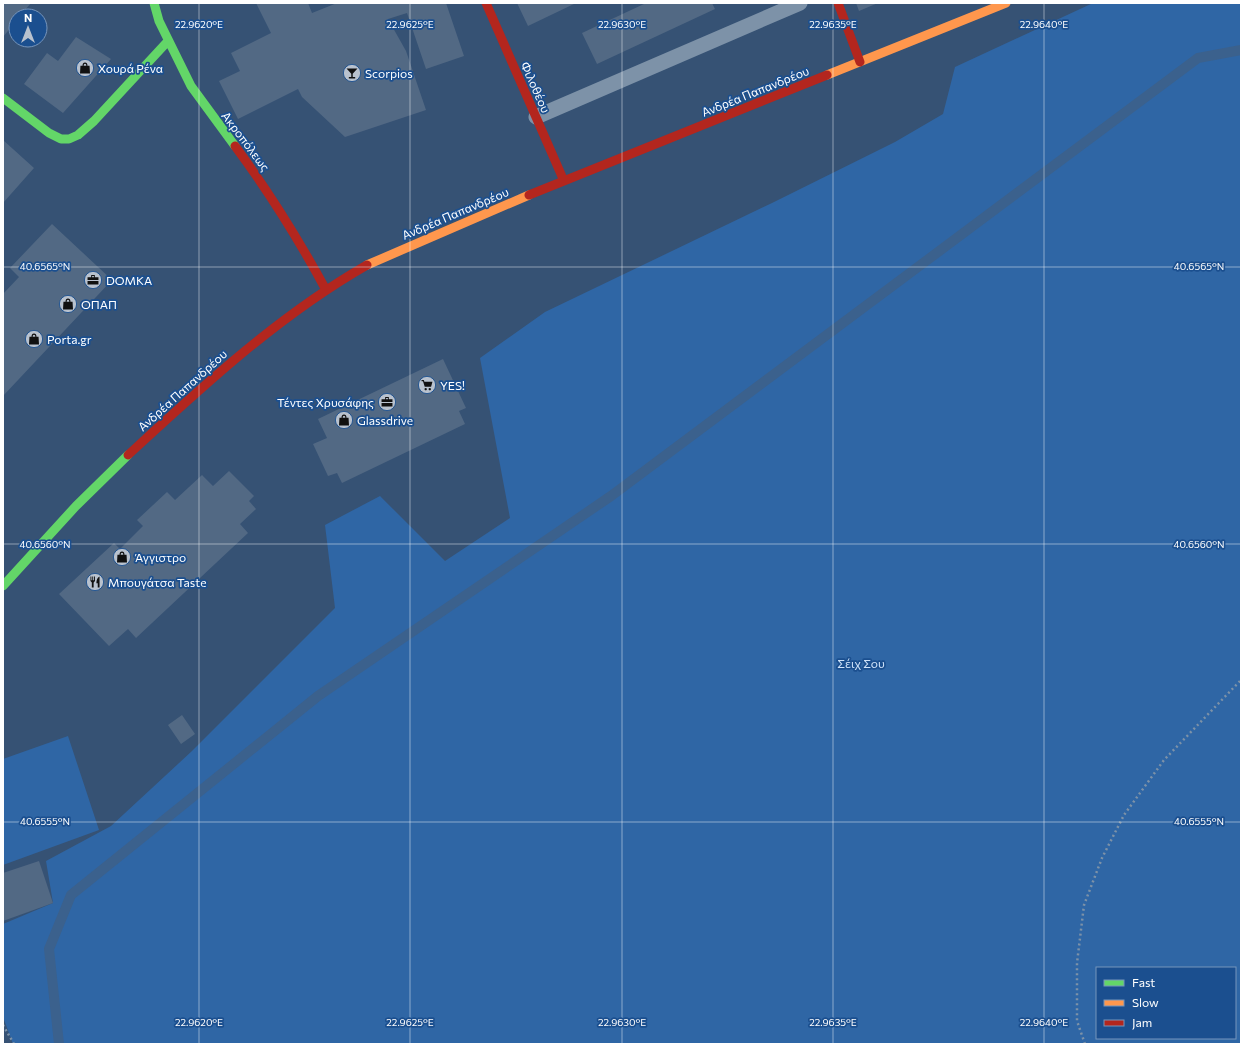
<svg xmlns="http://www.w3.org/2000/svg" width="1244" height="1047" viewBox="0 0 1244 1047" font-family="Commissioner,sans-serif">
  <style>
    .green { fill: #2f66a5; fill-rule: evenodd }
    .lines { fill: none; stroke-linecap: round; stroke-linejoin: round }
    .stream { stroke: #3b618d; stroke-width: 10 }
    .building { fill: #526984 }
    .path { stroke: #7d92a8; stroke-width: 2.5; stroke-dasharray: 2 3; stroke-linecap: butt }
    .lane { stroke: #7d92a8; stroke-width: 15 }
    .fast { stroke: #63d668; stroke-width: 9 }
    .slow { stroke: #ff974d; stroke-width: 9 }
    .jam { stroke: #b3261e; stroke-width: 9 }
    .ticks { fill: none; stroke: #fff; stroke-width: 1; stroke-opacity: 0.45 }
    .labels { text-anchor: middle; dominant-baseline: central; stroke-width: 3.5; stroke-linejoin: round; paint-order: stroke }
    .poi-label { font-size: 12px; fill: #fff; stroke: #1b4f8f; text-anchor: start }
    .street-label { font-size: 12px; fill: #fff; stroke: #1b4f8f }
    .park-label { font-size: 12px; fill: #cfe3fa; stroke: #1b4f8f }
    .ticks-label { font-size: 10px; text-anchor: middle; fill: #fff; stroke: #1b4f8f; stroke-width: 3.5; stroke-linejoin: round; paint-order: stroke }
  </style>
  <rect width="100%" height="100%" fill="#365274"/>
  <!-- green -->
  <path class="green" d="M 1093,3 L 1241,3 L 1241,1044 L 13,1044 L 3,1017 L 3,924 L 53,903 L 46,861 L 111,826 L 192,751 L 335,608 L 325,525 L 380,496 L 445,561 L 510,518 L 480,358 L 545,312 L 772,203 L 895,142 L 943,114 L 955,67 ZM 1097,968 L 1235,968 L 1235,1038 L 1097,1038 Z
    M 68,736 L 99,830 L 3,865 L 3,759 Z"/>
  <g class="lines">
    <!-- stream -->
    <path class="stream" d="M 59,1044 L 49,949 L 71,895 L 318,696 L 611,496 L 1198,58 L 1241,50"/>
  </g>
  <!-- building -->
  <path class="building" d="M 3,3 L 31,3 L 20,16 L 16,16 L 16,21 L 3,37 Z
    M 256,3 L 308,3 L 312,13 L 337,3 L 446,3 L 464,56 L 426,69 L 407,13 L 388,19 L 406,51 L 426,110 L 345,137 L 302,97 L 298,89 L 238,119 L 219,81 L 240,71 L 231,53 L 271,33 Z
    M 517,3 L 576,3 L 528,26 Z
    M 646,3 L 712,3 L 715,9 L 597,64 L 582,33 Z
    M 856,3 L 878,3 L 859,11 Z
    M 76,37 L 111,59 L 63,113 L 24,84 L 47,53 L 58,61 Z
    M 3,140 L 34,168 L 3,203 Z
    M 52,224 L 112,280 L 3,396 L 3,294 L 19,277 L 10,268 Z
    M 443,359 L 466,408 L 459,411 L 465,424 L 342,483 L 337,473 L 328,476 L 313,444 L 327,438 L 318,419 Z
    M 229,471 L 254,496 L 249,501 L 256,509 L 240,524 L 248,533 L 136,638 L 128,629 L 109,646 L 59,594 L 114,543 L 120,549 L 143,526 L 137,520 L 167,492 L 175,500 L 202,475 L 213,486 Z
    M 182,715 L 195,734 L 181,744 L 168,725 Z
    M 39,861 L 53,903 L 3,921 L 3,873 Z"/>
  <g class="lines">
    <!-- path -->
    <path class="path" d="M 3,1025 L 14,1044
      M 1085,1044 L 1077,1021 L 1077,963 L 1084,905 L 1102,858 L 1124,815 L 1164,760 L 1241,680"/>
    <!-- lane -->
    <path class="lane" d="M 536,117 L 800,3"/>
    <!-- fast -->
    <path class="fast" d="M 154,3 L 159,21 L 191,86 L 235,146
      M 3,98 L 49,133 L 61,139 L 69,139 L 78,135 L 94,121 L 168,41
      M 3,586 L 76,506 L 128,455"/>
    <!-- slow -->
    <path class="slow" d="M 827,75 L 1006,3
      M 367,265 L 529,195"/>
    <!-- jam -->
    <path class="jam" d="M 486,3 L 564,181
      M 838,3 L 860,62
      M 235,146 C 269,192 299,240 326,290
      M 529,195 L 827,75
      M 128,455 C 203,386 278,316 367,265"/>
  </g>
  <!-- ticks -->
  <path class="ticks" d="M 199,3 L 199,1044M 410,3 L 410,1044M 622,3 L 622,1044M 833,3 L 833,1044M 1044,3 L 1044,1044M 3,267 L 1241,267M 3,544 L 1241,544M 3,822 L 1241,822"/>
  <!-- icons -->
  <defs>
    <symbol id="shop-disc" viewBox="-11 -11 22 22"><circle r="9.5" fill="#b9c2ce" stroke="#1b4f8f"/><path d="M-5-2.5h2.3a2.7 3.5 0 0 1 5.4 0H5L5.5 6h-11ZM-1.5-2.5h3a1.5 2.3 0 0 0-3 0Z" fill="#111"/></symbol>
    <symbol id="bar-disc" viewBox="-11 -11 22 22"><circle r="9.5" fill="#b9c2ce" stroke="#1b4f8f"/><path d="M-6-5H6L.8 .8V4.5H3.5V6h-7V4.5H-.8V.8Z" fill="#111"/></symbol>
    <symbol id="office-disc" viewBox="-11 -11 22 22"><circle r="9.5" fill="#b9c2ce" stroke="#1b4f8f"/><path d="M-6-3h4V-5.5h4V-3h4V5H-6ZM-1-4.5V-3h2v-1.5ZM-6 0V1H6V0Z" fill="#111"/></symbol>
    <symbol id="supermarket-disc" viewBox="-11 -11 22 22"><circle r="9.5" fill="#b9c2ce" stroke="#1b4f8f"/><path d="M-6-5.5h2.5l.6 2H6L4.5 2H-2.5L-4.4-4H-6ZM-1.5 3.2a1.3 1.3 0 1 0 .1 0ZM3 3.2a1.3 1.3 0 1 0 .1 0Z" fill="#111"/></symbol>
    <symbol id="restaurant-disc" viewBox="-11 -11 22 22"><circle r="9.5" fill="#b9c2ce" stroke="#1b4f8f"/><path d="M-5-6h1v4h1v-4h1v4h1v-4h1v5L-1.5 .5V6h-2V.5L-5-1ZM5-6V6H3V1.5H1.5Q1.5-4 5-6Z" fill="#111"/></symbol>
  </defs>
  <g fill-rule="evenodd">
    <use href="#shop-disc" x="75" y="58" width="20" height="20"/>
    <use href="#bar-disc" x="342" y="63" width="20" height="20"/>
    <use href="#office-disc" x="83" y="270" width="20" height="20"/>
    <use href="#shop-disc" x="58" y="294" width="20" height="20"/>
    <use href="#shop-disc" x="24" y="329" width="20" height="20"/>
    <use href="#supermarket-disc" x="417" y="375" width="20" height="20"/>
    <use href="#office-disc" x="377" y="392" width="20" height="20"/>
    <use href="#shop-disc" x="334" y="410" width="20" height="20"/>
    <use href="#shop-disc" x="112" y="547" width="20" height="20"/>
    <use href="#restaurant-disc" x="85" y="572" width="20" height="20"/>
  </g>
  <g class="labels">
    <!-- poi labels -->
    <g class="poi-label">
      <text x="98" y="68">Χουρά Ρένα</text>
      <text x="365" y="73">Scorpios</text>
      <text x="106" y="280">DOMKA</text>
      <text x="81" y="304">ΟΠΑΠ</text>
      <text x="47" y="339">Porta.gr</text>
      <text x="440" y="385">YES!</text>
      <text x="374" y="402" text-anchor="end">Τέντες Χρυσάφης</text>
      <text x="357" y="420">Glassdrive</text>
      <text x="135" y="557">Άγγιστρο</text>
      <text x="108" y="582">Μπουγάτσα Taste</text>
    </g>
    <!-- street labels -->
    <g class="street-label">
      <text transform="translate(536 87) rotate(66)">Φιλοθέου</text>
      <text transform="translate(755 91) rotate(-22)">Ανδρέα Παπανδρέου</text>
      <text transform="translate(246 141) rotate(53)">Ακροπόλεως</text>
      <text transform="translate(455 213) rotate(-23)">Ανδρέα Παπανδρέου</text>
      <text transform="translate(182 390) rotate(-42)">Ανδρέα Παπανδρέου</text>
    </g>
    <!-- park labels -->
    <g class="park-label">
      <text x="861" y="663">Σέιχ Σου</text>
    </g>
  </g>
  <g class="ticks-label">
    <text x="199" y="28">22.9620°E</text>
    <text x="410" y="28">22.9625°E</text>
    <text x="622" y="28">22.9630°E</text>
    <text x="833" y="28">22.9635°E</text>
    <text x="1044" y="28">22.9640°E</text>
    <text x="45" y="270">40.6565°N</text>
    <text x="1199" y="270">40.6565°N</text>
    <text x="45" y="548">40.6560°N</text>
    <text x="1199" y="548">40.6560°N</text>
    <text x="45" y="825">40.6555°N</text>
    <text x="1199" y="825">40.6555°N</text>
    <text x="199" y="1026">22.9620°E</text>
    <text x="410" y="1026">22.9625°E</text>
    <text x="622" y="1026">22.9630°E</text>
    <text x="833" y="1026">22.9635°E</text>
    <text x="1044" y="1026">22.9640°E</text>
  </g>
  <!-- border -->
  <rect width="1244" height="1047" fill="none" stroke="#ffffff" stroke-width="8"/>
  <!-- legend -->
  <rect x="1096" y="967" width="140" height="72" fill="#1b4f8f" stroke="#7695bc"/>
  <rect x="1104" y="980" width="20" height="6" fill="#63d668" stroke="#7695bc"/>
  <text x="1132" y="987" font-size="12" fill="#ffffff">Fast</text>
  <rect x="1104" y="1000" width="20" height="6" fill="#ff974d" stroke="#7695bc"/>
  <text x="1132" y="1007" font-size="12" fill="#ffffff">Slow</text>
  <rect x="1104" y="1020" width="20" height="6" fill="#b3261e" stroke="#7695bc"/>
  <text x="1132" y="1027" font-size="12" fill="#ffffff">Jam</text>
  <!-- north arrow -->
  <g transform="translate(28 28)"><circle r="19" fill="#1b4f8f" stroke="#7695bc"/>
  <path d="M0-3L7 15L0 10L-7 15Z" fill="#b9c2ce"/>
  <text y="-6" font-size="11" font-weight="bold" text-anchor="middle" fill="#ffffff">N</text>
  </g>
</svg>
